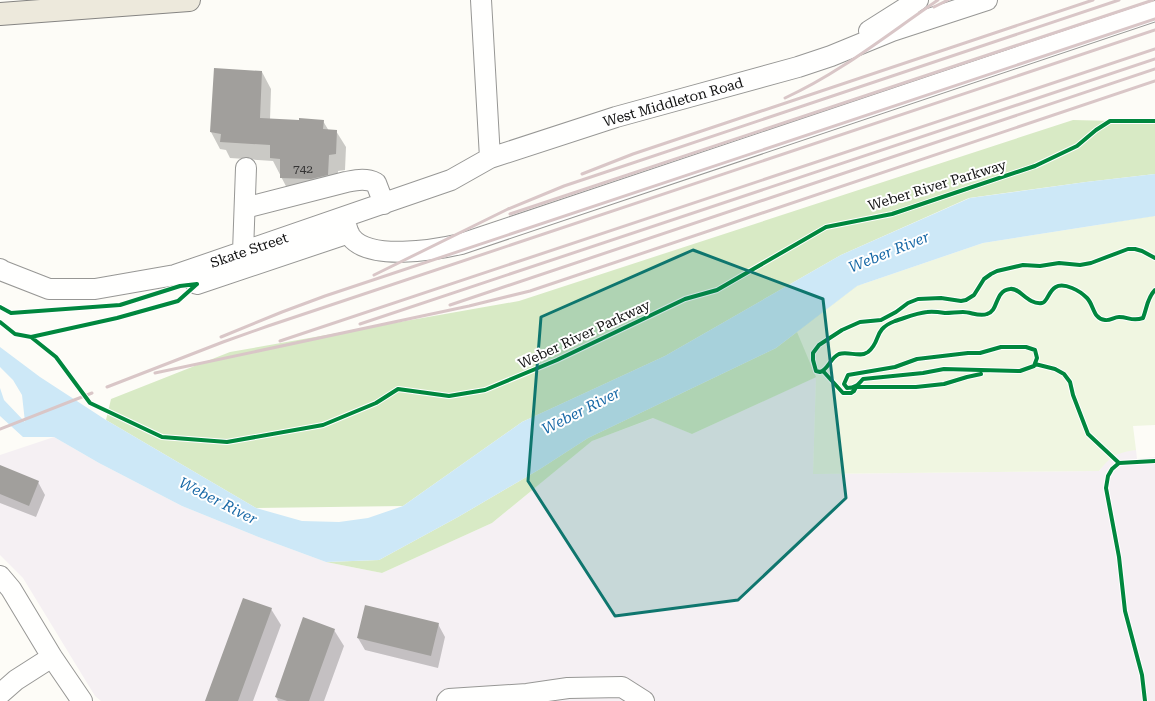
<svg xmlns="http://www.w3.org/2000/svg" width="1155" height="701" viewBox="0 0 1155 701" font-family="'Roboto Serif',serif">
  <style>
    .industrial { fill: #f5f0f3 }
    .forest { fill: #d8eac5 }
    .pitch { fill: #f0f6e1 }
    .water { fill: #cde8f7 }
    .shadow { fill: #0003 }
    .building { fill: #a19f9c }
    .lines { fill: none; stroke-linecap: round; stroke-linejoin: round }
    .minor-casing { stroke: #979795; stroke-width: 22 }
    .major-casing { stroke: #858482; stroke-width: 24 }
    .minor { stroke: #fffffe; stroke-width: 20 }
    .major { stroke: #ede9dc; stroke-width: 22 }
    .rail { stroke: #d9c6c7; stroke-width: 3 }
    .cycleway-casing { stroke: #fff; stroke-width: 6 }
    .cycleway { stroke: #00873e; stroke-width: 4 }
    .marked { fill: #0f766e; fill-opacity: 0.2; stroke: #0f766e; stroke-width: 3; stroke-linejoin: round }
    .labels { text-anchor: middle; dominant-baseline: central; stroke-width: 4; stroke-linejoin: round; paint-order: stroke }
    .number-label { font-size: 12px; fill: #353434 }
    .street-label { font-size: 14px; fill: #111; stroke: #fff }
    .water-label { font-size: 15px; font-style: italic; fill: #1768a6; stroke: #fff }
  </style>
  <rect width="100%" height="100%" fill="#fdfcf7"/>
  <!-- industrial -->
  <path class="industrial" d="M 816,377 L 813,474 L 1099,471 L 1106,462 L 1123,451 L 1136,450 L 1137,459 L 1155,457 L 1155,701 L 101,701 L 95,696 L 23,578 L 0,555 L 0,455 L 54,437 L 99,463 L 182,506 L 261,538 L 326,562 L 382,573 L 492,523 L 592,441 L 654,418 L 692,434 Z"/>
  <!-- forest -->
  <path class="forest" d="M 1073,120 L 1155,122 L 1155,174 L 1086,182 L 969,198 L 841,255 L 665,356 L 522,422 L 403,506 L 256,508 L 106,420 L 111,399 L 230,352 L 519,301 Z
    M 1155,216 L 836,368 L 692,434 L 653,418 L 592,441 L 492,523 L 382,573 L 326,562 L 379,560 L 458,517 L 540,469 L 588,438 L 776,348 L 857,286 L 1106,224 Z"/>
  <!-- pitch -->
  <path class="pitch" d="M 1155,216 L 1155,425 L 1133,426 L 1136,450 C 1118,452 1110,457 1099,471 L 813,474 L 816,377 L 797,332 L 857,286 L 983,243 Z"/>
  <!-- water -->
  <path class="water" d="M 1155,174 L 1155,216 L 983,243 L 857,286 L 776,348 L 588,438 L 540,469 L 458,517 L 379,560 L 326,562 L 261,538 L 182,506 L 99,463 L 54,437 L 23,437 L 0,416 L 0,388 L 4,400 L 25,422 L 22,395 L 13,380 L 0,367 L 0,347 L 40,377 L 106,420 L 256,508 L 302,521 L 339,522 L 368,518 L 403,506 L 522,422 L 665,356 L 841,255 L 970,198 L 1086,182 Z"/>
  <!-- shadow -->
  <path class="shadow" d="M 215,70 L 262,72 L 271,89 L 270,120 L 323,121 L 329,131 L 336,131 L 346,147 L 345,170 L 338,171 L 337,191 L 290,194 L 273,161 L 230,158 L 226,150 L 220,149 L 211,132 Z
    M 0,474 L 38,482 L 45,495 L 36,517 L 0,503 Z
    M 271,609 L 281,625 L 253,701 L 206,701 Z
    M 438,624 L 445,637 L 438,668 L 365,650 L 358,638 Z
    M 334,630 L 344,646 L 324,701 L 278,701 L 276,697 Z"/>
  <!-- building -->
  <path class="building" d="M 214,68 L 262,71 L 260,118 L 299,120 L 299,118 L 324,120 L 323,129 L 337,130 L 336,154 L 329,155 L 328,175 L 311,179 L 280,178 L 280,159 L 270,158 L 270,145 L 220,142 L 221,134 L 210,132 Z
    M 0,465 L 39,481 L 29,506 L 0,494 Z
    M 243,598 L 272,608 L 238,701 L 205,701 Z
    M 365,605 L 439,623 L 431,656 L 357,638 Z
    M 303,617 L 335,629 L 309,701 L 287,701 L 275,697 Z"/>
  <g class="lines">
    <defs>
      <path id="minor" d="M 481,0 L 490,158
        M 869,31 L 918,0
        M 245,208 L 346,182 C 357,180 366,178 376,183 L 384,204
        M 344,217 C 346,223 347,232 351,237 C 369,261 435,250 461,244 L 1155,11
        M 243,252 L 246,168
        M 0,269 L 3,271 L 49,289 L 95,289 L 175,275 L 451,180 L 490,158 L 616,117 L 798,67 L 831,56 L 892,31 L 987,0
        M 185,272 L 197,284 L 349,233
        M 0,576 L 11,589 L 52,657 L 82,701
        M 0,694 L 16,680 L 52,657
        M 447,701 L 449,699 L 527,694 L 568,688 L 622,687 L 644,701"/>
      <path id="major" d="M 0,14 L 189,0"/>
    </defs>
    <!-- minor casing -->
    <use href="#minor" class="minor-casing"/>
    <!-- major casing -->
    <use href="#major" class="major-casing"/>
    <!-- minor -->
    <use href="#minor" class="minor"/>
    <!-- major -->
    <use href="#major" class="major"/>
    <!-- rail -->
    <path class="rail" d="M 934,7 L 948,0
      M 785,98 C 840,73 888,34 938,0
      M 582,174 L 633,154 L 1093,0
      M 510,214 L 1153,0
      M 374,275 L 508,209 L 564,186 L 1119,0
      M 450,305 L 1155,69
      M 360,324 L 1155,59
      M 221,337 L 282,312 L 325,296 L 1155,19
      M 280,341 L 1155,49
      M 155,373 L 469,306 L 530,291 L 1155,81
      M 107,387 L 223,342 L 268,326 L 1155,30
      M 0,429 L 92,393"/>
    <defs>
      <path id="cycleway" d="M 1155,258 L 1142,251 L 1135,249 L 1128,249 L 1091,263 L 1080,265 L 1059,263 L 1040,266 L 1023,265 L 997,271 L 991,274 L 984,279 L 974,295 L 966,300 L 961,301 L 941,298 L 918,299 L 908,303 L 896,312 L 881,320 L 860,322 L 842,330 L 819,345 L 813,353 L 813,360 L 816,371 L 820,372 C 828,370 830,358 839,354 C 849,351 860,358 868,352 C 882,341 872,330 895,321 C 905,318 916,313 927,312 C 933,311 939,312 945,313 C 951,313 957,312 963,312 C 971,312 979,317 987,314 C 999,311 994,291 1010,289 C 1020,287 1027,305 1042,303 C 1050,302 1048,278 1072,288 C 1077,290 1083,294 1087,298 C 1094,305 1093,319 1105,320 C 1110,321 1114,317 1119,317 C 1129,317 1132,322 1143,318 C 1147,308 1147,298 1155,290
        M 0,307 L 11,313 L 120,305 L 180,286 L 197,284
        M 0,322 L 15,334 L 31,337 L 117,318 L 178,301 L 197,284
        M 31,337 L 56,357 L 90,403 L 162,437 L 227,442 L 323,425 L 376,403 L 398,389 L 449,396 L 485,390 L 557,360 L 685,299 L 717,290 L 826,227 L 892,214 L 1035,166 L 1077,146 L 1096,130 L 1110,121 L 1155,121
        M 1001,347 L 1026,347 L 1035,350 L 1037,358 L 1034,366 L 1020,371 L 944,369 L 923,373 L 863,379 C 858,385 855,388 847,388 L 844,384 L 848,375 L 895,367 L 917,359 L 968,353 L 980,353 Z
        M 1035,364 L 1055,369 L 1064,374 L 1070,382 L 1073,395 L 1088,434 L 1119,463
        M 823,371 L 843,393 L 851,393 L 854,391 L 856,387 L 916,387 L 944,384 L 967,377 L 981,374
        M 1145,701 L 1142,675 L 1125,611 L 1119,557 L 1106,488 L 1108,476 L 1112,469 L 1119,463 L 1155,461"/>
    </defs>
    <!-- cycleway casing -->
    <use href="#cycleway" class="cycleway-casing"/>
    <!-- cycleway -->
    <use href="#cycleway" class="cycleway"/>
  </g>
  <!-- marked area -->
  <path class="marked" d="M 693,250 L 823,299 L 846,498 L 738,600 L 615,616 L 528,481 L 541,317 Z"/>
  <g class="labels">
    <!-- number labels -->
    <g class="number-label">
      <text x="303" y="169">742</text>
    </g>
    <!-- street labels -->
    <g class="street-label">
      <text transform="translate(673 102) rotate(-16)">West Middleton Road</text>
      <text transform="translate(937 185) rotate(-17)">Weber River Parkway</text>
      <text transform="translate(249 250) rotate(-19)">Skate Street</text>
      <text transform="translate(584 334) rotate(-25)">Weber River Parkway</text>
    </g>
    <!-- water labels -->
    <g class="water-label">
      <text transform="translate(889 252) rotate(-22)">Weber River</text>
      <text transform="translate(581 411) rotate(-27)">Weber River</text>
      <text transform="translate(218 501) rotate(27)">Weber River</text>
    </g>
  </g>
</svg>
